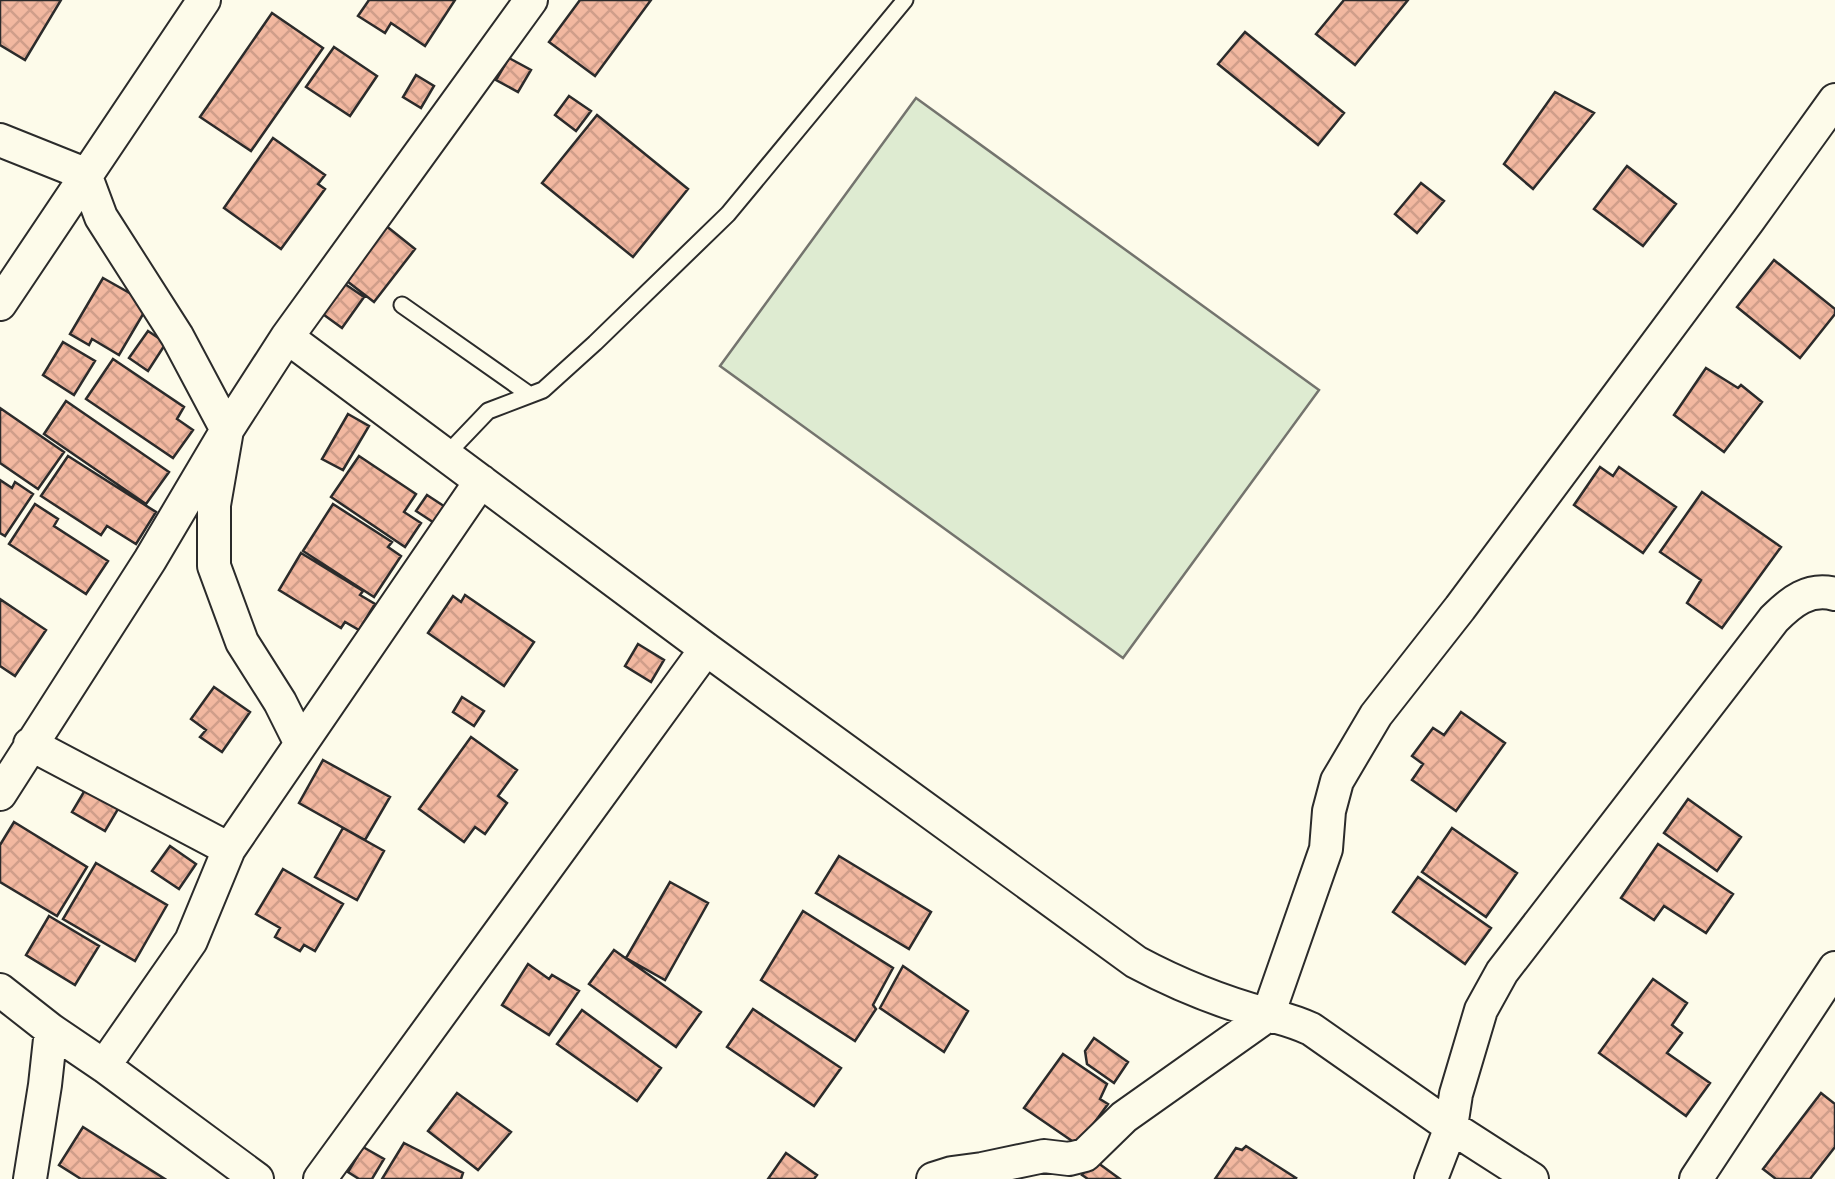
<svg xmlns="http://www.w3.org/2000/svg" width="1835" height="1179" viewBox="0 0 1835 1179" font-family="Figtree,sans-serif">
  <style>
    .green { fill: #deebd1; stroke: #74746e; stroke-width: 2.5 }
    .building { fill: url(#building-cross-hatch); stroke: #2b2b2b; stroke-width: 2.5 }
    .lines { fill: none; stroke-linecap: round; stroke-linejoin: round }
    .lane-casing { stroke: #2b2b2b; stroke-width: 19 }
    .street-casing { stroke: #2b2b2b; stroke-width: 36 }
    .lane { stroke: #fdfbea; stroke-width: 15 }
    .street { stroke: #fdfbea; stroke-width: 32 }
  </style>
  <defs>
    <pattern id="building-cross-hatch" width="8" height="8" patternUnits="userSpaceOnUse" patternTransform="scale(2.5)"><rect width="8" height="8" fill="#f2b8a0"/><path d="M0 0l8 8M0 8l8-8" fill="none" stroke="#d09e8a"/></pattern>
  </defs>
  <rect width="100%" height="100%" fill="#fdfbea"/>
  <!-- green -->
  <path class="green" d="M 916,98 L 1319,390 L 1123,658 L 720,366 Z"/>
  <!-- building -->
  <path class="building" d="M 0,0 L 61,0 L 25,60 L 0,45 Z
    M 369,0 L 455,0 L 425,46 L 391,23 L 385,33 L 358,16 Z
    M 580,0 L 651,0 L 595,76 L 549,42 Z
    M 1344,0 L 1408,0 L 1355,65 L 1316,34 Z
    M 272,13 L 323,48 L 251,151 L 200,117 Z
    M 1245,32 L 1344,113 L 1318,145 L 1218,64 Z
    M 334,47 L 377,76 L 350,116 L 306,87 Z
    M 509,58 L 531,70 L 518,92 L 496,80 Z
    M 416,75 L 434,86 L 421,108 L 403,97 Z
    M 1555,92 L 1594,113 L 1533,189 L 1504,164 Z
    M 569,96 L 591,111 L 576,131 L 555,115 Z
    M 597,115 L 688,189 L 633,257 L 542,183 Z
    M 273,138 L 325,175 L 318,184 L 325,189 L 281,249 L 224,208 Z
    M 1627,166 L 1676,204 L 1643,246 L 1594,209 Z
    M 1421,183 L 1444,201 L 1417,233 L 1395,214 Z
    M 385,225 L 415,249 L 374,302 L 343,278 Z
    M 1774,260 L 1835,309 L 1835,314 L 1800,358 L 1737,307 Z
    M 103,278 L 149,304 L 119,355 L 92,339 L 89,345 L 70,334 Z
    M 342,282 L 364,297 L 342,328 L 320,312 Z
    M 148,331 L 166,343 L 148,371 L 129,358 Z
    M 63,342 L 95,361 L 74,395 L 43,375 Z
    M 113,359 L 184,407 L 177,419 L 193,430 L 173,458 L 86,399 Z
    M 1706,368 L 1738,388 L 1741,385 L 1762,402 L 1724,452 L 1674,415 Z
    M 66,401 L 169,472 L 146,504 L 44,434 Z
    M 0,408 L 64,452 L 38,489 L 0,463 Z
    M 348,414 L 369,426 L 343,470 L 322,459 Z
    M 68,456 L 156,512 L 136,544 L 107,526 L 101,535 L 41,496 Z
    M 359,456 L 416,494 L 404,512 L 421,523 L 405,547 L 331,497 Z
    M 1600,467 L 1613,476 L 1619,467 L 1676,507 L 1643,553 L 1574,505 Z
    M 0,480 L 12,488 L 15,482 L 33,494 L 5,536 L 0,533 Z
    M 1702,492 L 1781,547 L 1722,628 L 1687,603 L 1701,580 L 1660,552 Z
    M 427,495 L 450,510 L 439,526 L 416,511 Z
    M 35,504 L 58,519 L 54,526 L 108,561 L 86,594 L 9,544 Z
    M 333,504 L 392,542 L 388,547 L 401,556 L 374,597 L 303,551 Z
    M 301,553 L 363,591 L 360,595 L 375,604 L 359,630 L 345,622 L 341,628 L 279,590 Z
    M 465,595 L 534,642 L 504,686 L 428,633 L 453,596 L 461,602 Z
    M 0,599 L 46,630 L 15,676 L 0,666 Z
    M 638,644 L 664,660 L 651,682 L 625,666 Z
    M 214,687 L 250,712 L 222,752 L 200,737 L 206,730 L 191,719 Z
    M 462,697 L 484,711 L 474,726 L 453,712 Z
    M 1461,712 L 1505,743 L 1456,811 L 1412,780 L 1423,764 L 1412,756 L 1433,728 L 1444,735 Z
    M 471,737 L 517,770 L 498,796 L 507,803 L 485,834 L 475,827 L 464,842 L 419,809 Z
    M 323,760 L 390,797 L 365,840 L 299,803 Z
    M 88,785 L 121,804 L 105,831 L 72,812 Z
    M 1688,799 L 1741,837 L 1717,871 L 1664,833 Z
    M 14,822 L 87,867 L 57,916 L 0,882 L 0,845 Z
    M 343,828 L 384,851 L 357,900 L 315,877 Z
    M 1452,828 L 1517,873 L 1486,917 L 1422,872 Z
    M 1658,844 L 1733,894 L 1706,933 L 1664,906 L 1654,920 L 1621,898 Z
    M 170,846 L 196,864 L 179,889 L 152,871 Z
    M 839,856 L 931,912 L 909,949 L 816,893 Z
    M 96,863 L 167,905 L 135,961 L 63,919 Z
    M 283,869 L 343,904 L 315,951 L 304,945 L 300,951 L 275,937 L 280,928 L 256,914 Z
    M 1418,877 L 1491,928 L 1465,964 L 1393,912 Z
    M 670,882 L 708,903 L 665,980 L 626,958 Z
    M 803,911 L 893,968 L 873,1005 L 876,1009 L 855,1041 L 761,980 Z
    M 49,916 L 99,946 L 75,985 L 26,955 Z
    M 614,950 L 701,1012 L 676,1047 L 589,984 Z
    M 528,964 L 549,979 L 552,975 L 579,991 L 549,1035 L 502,1005 Z
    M 903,966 L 968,1011 L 944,1052 L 880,1008 Z
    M 1653,979 L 1687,1003 L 1672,1025 L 1682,1033 L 1667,1053 L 1710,1083 L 1686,1116 L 1599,1053 Z
    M 753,1009 L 841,1068 L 814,1106 L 727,1047 Z
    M 582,1010 L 661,1068 L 637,1101 L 557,1044 Z
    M 1094,1038 L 1128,1062 L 1114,1083 L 1087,1064 L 1085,1051 Z
    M 1063,1054 L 1107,1084 L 1100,1099 L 1108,1104 L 1078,1145 L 1024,1108 Z
    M 457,1093 L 511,1132 L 478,1170 L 428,1131 Z
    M 1821,1093 L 1835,1104 L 1835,1147 L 1810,1179 L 1776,1179 L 1763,1169 Z
    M 83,1127 L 165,1179 L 81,1179 L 59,1165 Z
    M 404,1143 L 463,1173 L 461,1179 L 382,1179 Z
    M 1246,1146 L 1296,1178 L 1295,1179 L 1215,1179 L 1236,1148 L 1242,1150 Z
    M 363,1147 L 384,1159 L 372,1179 L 359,1179 L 348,1172 Z
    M 786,1153 L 817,1175 L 814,1179 L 768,1179 Z
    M 1094,1160 L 1120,1179 L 1088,1179 L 1082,1175 Z"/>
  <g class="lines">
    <defs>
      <path id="lane" d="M 402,305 L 530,395
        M 446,455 L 488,411 L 543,390 L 595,343 L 728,214 L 905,0"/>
      <path id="street" d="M 0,140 L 85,174 L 101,217 L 177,336 L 227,430 L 214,505 L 214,566 L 242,642 L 280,702 L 301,744
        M 0,304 L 204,0
        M 287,337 L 706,649 L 1136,962 C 1177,984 1222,1002 1266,1014 C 1284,1019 1294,1021 1311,1029 L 1451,1127 L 1532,1179
        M 30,744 L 229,849 L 191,941 L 104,1066
        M 0,794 L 150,560 L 227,430 L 287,337 L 531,0
        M 229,849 L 481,481
        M 0,990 L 51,1030 L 104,1066 L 257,1179
        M 30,1179 L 45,1085 L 51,1030
        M 320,1179 L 706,649
        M 933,1179 L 952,1173 L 982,1169 L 1044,1156 L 1069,1159 L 1085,1155 L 1124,1117 L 1268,1015 L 1326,849 L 1329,811 L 1337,781 L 1376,715 L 1460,608 L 1748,221 L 1835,100
        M 1431,1179 L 1451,1127 L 1456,1094 L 1481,1010 L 1502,972 L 1774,619 C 1791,602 1809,587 1835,594
        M 1696,1179 L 1835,968"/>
    </defs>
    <!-- lane casing -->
    <use href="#lane" class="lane-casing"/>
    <!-- street casing -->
    <use href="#street" class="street-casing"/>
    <!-- lane -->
    <use href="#lane" class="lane"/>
    <!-- street -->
    <use href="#street" class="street"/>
  </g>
</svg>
